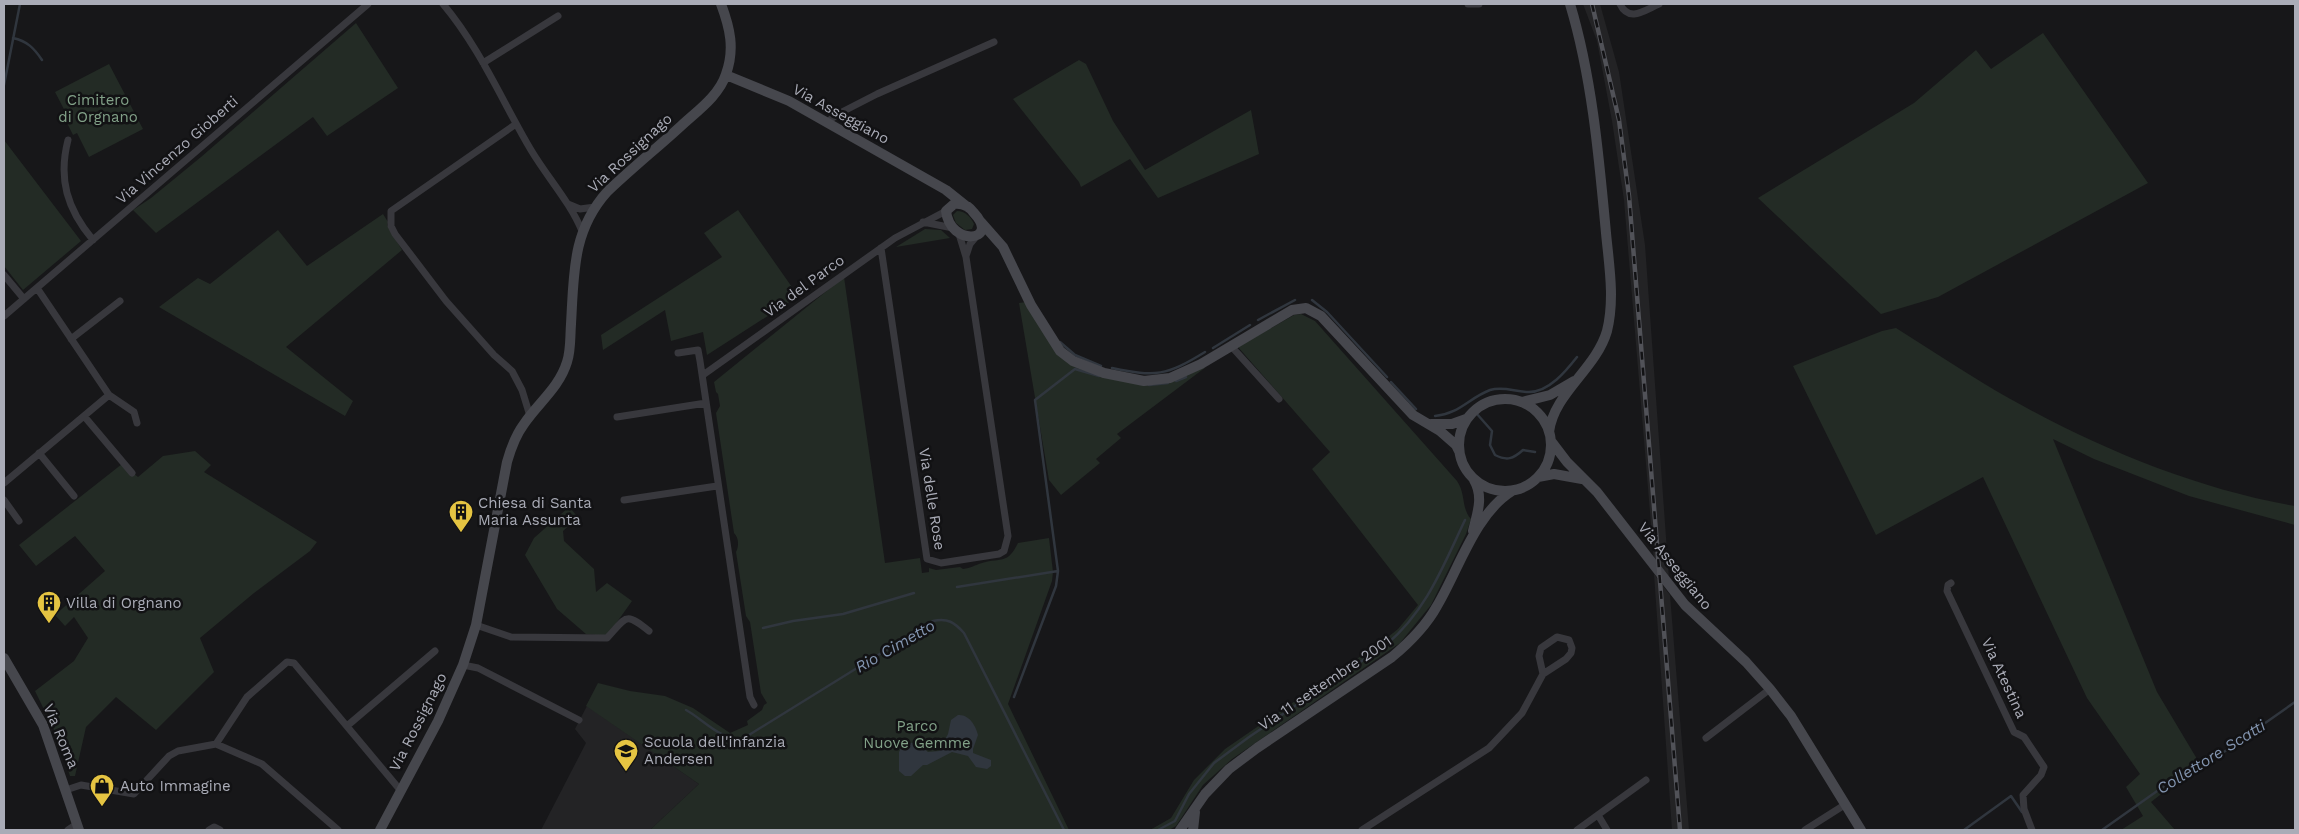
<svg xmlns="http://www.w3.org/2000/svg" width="2299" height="834" viewBox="0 0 2299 834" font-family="'Work Sans',sans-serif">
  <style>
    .built { fill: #232325 }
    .green { fill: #232b25 }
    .water { fill: #30363e }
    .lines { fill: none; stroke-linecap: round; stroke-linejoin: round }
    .stream { stroke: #30363e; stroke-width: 2.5 }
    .street { stroke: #38383d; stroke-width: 7 }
    .secondary { stroke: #46474d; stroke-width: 10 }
    .rail-casing { stroke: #515258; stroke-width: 4.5 }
    .rail { stroke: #121214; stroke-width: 2.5; stroke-dasharray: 8; stroke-linecap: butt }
    .labels { text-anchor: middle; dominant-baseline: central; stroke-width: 5; stroke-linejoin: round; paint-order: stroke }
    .park-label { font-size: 15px; fill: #82a188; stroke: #121214 }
    .street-label { font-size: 15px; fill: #aaacb7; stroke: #121214 }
    .poi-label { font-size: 15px; fill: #aaacb7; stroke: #121214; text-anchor: start }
    .water-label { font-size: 16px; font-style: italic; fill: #8395b0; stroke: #121214 }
  </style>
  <rect width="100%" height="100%" fill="#171719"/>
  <!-- built -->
  <path class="built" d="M 1583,4 L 1600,4 L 1619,72 L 1645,245 L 1669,579 L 1654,560 L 1624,200 L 1612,121 L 1597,41 Z
    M 1654,574 L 1670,595 L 1689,830 L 1672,830 Z
    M 587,706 L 699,784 L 650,830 L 541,830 L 586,743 L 575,729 Z"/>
  <!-- green -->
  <path class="green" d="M 356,23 L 398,88 L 327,136 L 313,117 L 156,233 L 133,210 L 151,198 L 201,157 Z
    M 2043,33 L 2148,183 L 1938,297 L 1881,314 L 1758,198 L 1914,103 L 1976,50 L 1991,69 Z
    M 1079,60 L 1086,64 L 1113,121 L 1145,170 L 1251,110 L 1259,154 L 1158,198 L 1130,159 L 1081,187 L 1079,182 L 1013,99 Z
    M 109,64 L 143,129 L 89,157 L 77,133 L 73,135 L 64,117 L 67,115 L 55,92 Z
    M 4,140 L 81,241 L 23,290 L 4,266 Z
    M 738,210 L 794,290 L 787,296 L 791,301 L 707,355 L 703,332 L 671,341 L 665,310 L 603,350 L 601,335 L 722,257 L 704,233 Z
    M 957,211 C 965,211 971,217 974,224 L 972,229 L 965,230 L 956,223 L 953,215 Z
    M 383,214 L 388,222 L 387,225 L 402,250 L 286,347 L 353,401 L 345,416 L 159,307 L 198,278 L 210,284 L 278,230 L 307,266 Z
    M 925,229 L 941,230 L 950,238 L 896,247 Z
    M 844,277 L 885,563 L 920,558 L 922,573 L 929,572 L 929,568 L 936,570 L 960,567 L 963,569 C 971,568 975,565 982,563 C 1002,557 1007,565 1018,543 L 1049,538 L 1053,572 L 1052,581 L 1008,704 L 1069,830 L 650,830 L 699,784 L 586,706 L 598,683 L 630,691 L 665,696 L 693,708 L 730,733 L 748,725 L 747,721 L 762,710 L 764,705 L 767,703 L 761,693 L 750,622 L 746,616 L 736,552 C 739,546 739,538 734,533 L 716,413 L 720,406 L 718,394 L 716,392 L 714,382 Z
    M 1026,302 L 1054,344 L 1083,363 L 1149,380 L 1206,367 L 1117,434 L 1121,438 L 1096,459 L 1100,463 L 1061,495 L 1049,480 L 1019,303 Z
    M 1301,314 L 1315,321 L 1457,481 C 1466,494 1461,508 1471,519 L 1466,534 L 1431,605 L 1400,643 L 1232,759 L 1203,785 L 1176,826 L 1169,830 L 1150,830 L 1171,818 L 1194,780 L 1225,749 L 1383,641 L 1398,629 L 1418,605 L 1312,469 L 1330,452 L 1238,347 L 1294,315 Z
    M 1896,328 C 1925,346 1953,365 1983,383 C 2076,439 2188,488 2295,506 L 2295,525 L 2189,496 L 2094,459 L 2053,439 L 2157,692 L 2200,764 L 2151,802 L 2175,830 L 2121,830 L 2143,816 L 2126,787 L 2140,774 L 2087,698 L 1983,477 L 1876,535 L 1793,366 L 1882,331 Z
    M 195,451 L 211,465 L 204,472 L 317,542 L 310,551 L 254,593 L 200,638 L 214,672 L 156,730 L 116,697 L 86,727 L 75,776 L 70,776 L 56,734 L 35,691 L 74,661 L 88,638 L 74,617 L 65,626 L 55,615 L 105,571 L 75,536 L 36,566 L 19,545 L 122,464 L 138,477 L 163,456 Z
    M 569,507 L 578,517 L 563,531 L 564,541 L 594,569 L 596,592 L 607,583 L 632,601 L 607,636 L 586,634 L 557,609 L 525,555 L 534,538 Z"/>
  <!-- water -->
  <path class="water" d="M 958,715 C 969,714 976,726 978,735 L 973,749 L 973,753 L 991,760 L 991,766 L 987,769 L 976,767 L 968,756 L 952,752 L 927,765 L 923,765 L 911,776 L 905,776 L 899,771 L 899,752 L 902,746 C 913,739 919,744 928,752 L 939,751 L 948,734 L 951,720 Z"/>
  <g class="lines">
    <!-- stream -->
    <path class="stream" d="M 13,38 C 27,41 34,48 42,60
      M 4,85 L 20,4
      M 1312,300 L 1327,312 L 1387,377
      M 1258,320 L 1295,300
      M 1060,342 L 1075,355 L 1101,366
      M 1213,348 L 1250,325
      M 1112,368 C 1156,377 1166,376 1205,352
      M 1176,381 L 1186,377
      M 1391,382 L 1416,409
      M 1149,385 L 1168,383
      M 1477,414 L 1492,431 L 1490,445 L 1495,455 C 1507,461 1513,459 1523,450 L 1535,452
      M 1435,416 C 1459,414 1469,398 1490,390 C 1504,386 1515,392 1529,392 C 1549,392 1566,371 1577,357
      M 957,587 L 1058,571
      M 763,628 L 793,621 L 843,614 L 914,593
      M 1014,697 L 1056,586 L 1058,571 L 1035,400 L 1075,369 L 1099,376
      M 686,710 C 703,719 723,743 744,738 L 933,621 C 948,618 954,622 964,633 L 1064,830
      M 1158,830 L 1175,821 L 1189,794 L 1214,763 L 1249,737 L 1387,644 C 1427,610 1443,566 1465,520
      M 1964,830 L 2011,796 L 2022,812
      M 2102,830 L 2194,765 L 2211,761 L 2295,702"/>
    <!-- street -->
    <path class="street" d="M 443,4 C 480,48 502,101 531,150 C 547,177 570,202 582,231
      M 1468,4 L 1479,4
      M 1620,4 C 1629,23 1645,10 1659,4
      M 483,63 L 558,16
      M 827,122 L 838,114 L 877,94 L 994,42
      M 516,124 L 391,211 L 391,226 L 395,234 L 446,301 L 494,355 L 512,371 L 522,390 L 530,416
      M 68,140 C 58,179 67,209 93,240
      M 568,204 L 580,209 L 595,207
      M 923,222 L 953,228
      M 881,248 L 927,559 L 941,563 L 999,554 L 1004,551 L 1008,536 L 966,257 L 959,234
      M 966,256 L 970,244 L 975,238
      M 4,275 L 24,299
      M 4,316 L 368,4
      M 71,339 L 120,301
      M 1231,346 L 1279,399
      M 678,353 L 698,350 L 700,361 L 750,697 L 754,705
      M 703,375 L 895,238 L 946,211
      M 109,395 L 134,412 L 137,423
      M 84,416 L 132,473
      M 617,417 L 706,403
      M 39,453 L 74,496
      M 4,483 L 109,395 L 37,288
      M 4,500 L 19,521
      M 624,500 L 717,486
      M 1951,583 L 1948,585 L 1947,591 L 2014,732 L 2024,737 L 2044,767 L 2041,775 L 2023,795 L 2024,809 L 2032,830
      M 476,625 L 511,637 L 607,638 C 627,617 624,611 649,631
      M 463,665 L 478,668 L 579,720
      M 347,726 L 435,651
      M 1706,738 L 1770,689
      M 216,744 L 247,697 L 287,662 L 294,663 L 401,791
      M 66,790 L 81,785 L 134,794 L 169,756 L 178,751 L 216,744 L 262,764 L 338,830
      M 1598,815 L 1607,830
      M 68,830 L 77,824
      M 209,830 L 214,827 L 220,830
      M 1362,830 L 1489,748 L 1522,713 L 1543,674 L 1566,659 L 1571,653 L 1572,648 L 1569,640 L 1557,637 L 1541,648 L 1539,656 L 1543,674
      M 1577,830 L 1646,780
      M 1805,830 L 1846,804"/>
    <!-- secondary -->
    <path class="secondary" d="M 726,75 L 789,101 L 946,190 L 966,206
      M 954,204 C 962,203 969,206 974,213 C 1001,242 950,247 946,211 Z
      M 981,222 L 1003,247 L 1031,305 L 1060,351 L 1073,361 L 1104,373 L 1144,381 L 1170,378 L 1201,364 L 1292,310 L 1306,308 L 1321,316 L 1413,415 L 1440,431 L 1456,445 L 1459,451
      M1459 445a46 46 0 1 1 92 0a46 46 0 1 1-92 0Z
      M 1522,402 L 1550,395 L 1574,381
      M 1431,424 L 1452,424 L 1466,419
      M 1549,432 C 1554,393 1596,369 1607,331 C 1615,299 1609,265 1606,233 C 1599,157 1592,77 1570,4
      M 1551,441 L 1567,462 L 1597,492 L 1685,605 L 1746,662 L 1770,689 L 1791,716 L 1861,830
      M 1538,477 L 1554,474 L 1582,479
      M 1473,531 C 1477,514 1484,497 1474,480
      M 4,658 L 43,725 L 79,830
      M 380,830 L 438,721 L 463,665 L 476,625 L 507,462 C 511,448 515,436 524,424 C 538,403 559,388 567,362 C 571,350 570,337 571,324 C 574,274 572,231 607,192 C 631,169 657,148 681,126 C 697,111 719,96 726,74 C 735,49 730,28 721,4
      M 1180,830 L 1205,794 L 1229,769 L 1257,748 L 1392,657 C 1410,642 1426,626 1437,606 C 1459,569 1475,514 1512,491
      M 1193,830 L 1195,812"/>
    <defs>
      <path id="rail" d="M 1592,4 L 1619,120 L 1629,196 L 1680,830"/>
    </defs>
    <!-- rail casing -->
    <use href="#rail" class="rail-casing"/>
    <!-- rail -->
    <use href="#rail" class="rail"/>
  </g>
  <!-- icons -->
  <defs>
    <symbol id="building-pin" viewBox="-11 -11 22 30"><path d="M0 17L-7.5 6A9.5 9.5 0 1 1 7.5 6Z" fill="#e5c442" stroke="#121214"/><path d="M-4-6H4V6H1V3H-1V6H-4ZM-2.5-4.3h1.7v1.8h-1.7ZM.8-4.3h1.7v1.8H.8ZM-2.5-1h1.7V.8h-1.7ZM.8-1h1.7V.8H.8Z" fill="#111"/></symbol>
    <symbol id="school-pin" viewBox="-11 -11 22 30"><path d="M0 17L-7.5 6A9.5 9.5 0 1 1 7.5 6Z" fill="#e5c442" stroke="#121214"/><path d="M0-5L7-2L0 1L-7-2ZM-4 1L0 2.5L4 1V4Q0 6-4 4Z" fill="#111"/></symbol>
    <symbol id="shop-pin" viewBox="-11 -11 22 30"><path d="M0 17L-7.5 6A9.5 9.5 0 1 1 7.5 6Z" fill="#e5c442" stroke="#121214"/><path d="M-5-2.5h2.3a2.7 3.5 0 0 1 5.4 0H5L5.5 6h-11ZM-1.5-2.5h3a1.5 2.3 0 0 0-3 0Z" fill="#111"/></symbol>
  </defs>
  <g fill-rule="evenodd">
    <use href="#building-pin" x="447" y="498" width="28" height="38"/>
    <use href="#building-pin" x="35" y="589" width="28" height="38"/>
    <use href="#school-pin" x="612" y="737" width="28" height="38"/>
    <use href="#shop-pin" x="88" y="772" width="28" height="38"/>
  </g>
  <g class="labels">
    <!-- park labels -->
    <g class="park-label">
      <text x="98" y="100">Cimitero<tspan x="98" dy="17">di Orgnano</tspan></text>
      <text x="917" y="726">Parco<tspan x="917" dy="17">Nuove Gemme</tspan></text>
    </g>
    <!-- street labels -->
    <g class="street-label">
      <text transform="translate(841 114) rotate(29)">Via Asseggiano</text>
      <text transform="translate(177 150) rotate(-41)">Via Vincenzo Gioberti</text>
      <text transform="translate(630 153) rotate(-43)">Via Rossignago</text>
      <text transform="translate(804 286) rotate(-36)">Via del Parco</text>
      <text transform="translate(932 499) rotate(81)">Via delle Rose</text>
      <text transform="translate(1675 566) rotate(51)">Via Asseggiano</text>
      <text transform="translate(2004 678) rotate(65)">Via Atestina</text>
      <text transform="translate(1325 683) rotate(-34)">Via 11 settembre 2001</text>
      <text transform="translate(418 722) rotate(-63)">Via Rossignago</text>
      <text transform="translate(61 736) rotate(67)">Via Roma</text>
    </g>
    <!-- poi labels -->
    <g class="poi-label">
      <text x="478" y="503">Chiesa di Santa<tspan x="478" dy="17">Maria Assunta</tspan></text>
      <text x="66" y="603">Villa di Orgnano</text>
      <text x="644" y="742">Scuola dell'infanzia<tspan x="644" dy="17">Andersen</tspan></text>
      <text x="120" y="786">Auto Immagine</text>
    </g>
    <!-- water labels -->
    <g class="water-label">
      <text transform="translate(895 646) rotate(-30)">Rio Cimetto</text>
      <text transform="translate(2211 757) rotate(-32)">Collettore Scatti</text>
    </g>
  </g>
  <!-- border -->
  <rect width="2299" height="834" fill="none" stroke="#aaacb7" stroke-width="10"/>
</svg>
